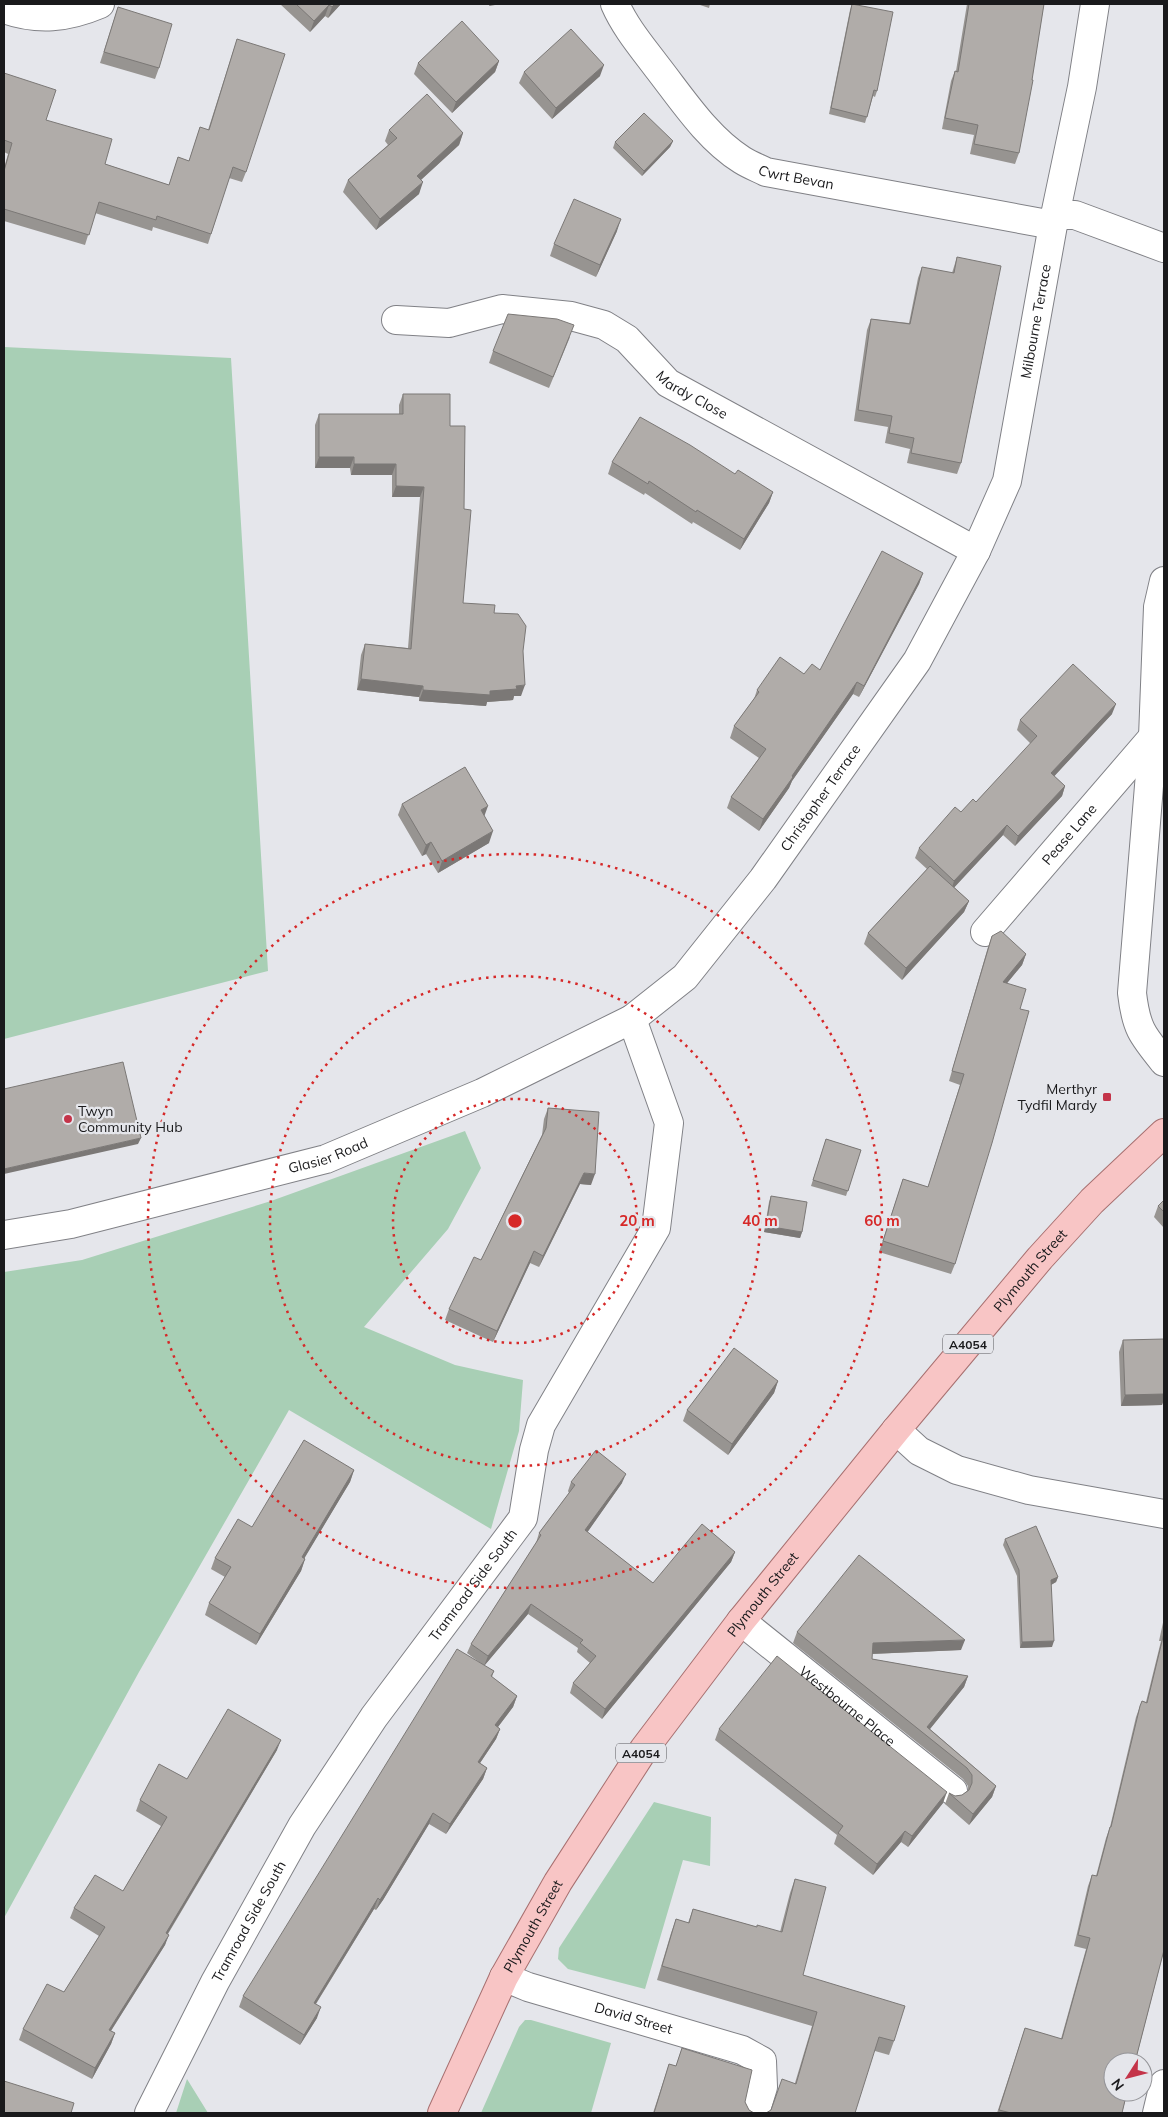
<svg xmlns="http://www.w3.org/2000/svg" width="1168" height="2117" viewBox="0 0 1168 2117" font-family="Mulish,sans-serif">
  <style>
    .green { fill: #a8cfb5 }
    .lines { fill: none; stroke-linecap: round; stroke-linejoin: round }
    .street-casing { stroke: #808186; stroke-width: 30 }
    .primary-casing { stroke: #a77070; stroke-width: 30 }
    .street { stroke: #fff; stroke-width: 28 }
    .primary { stroke: #f8c5c5; stroke-width: 28 }
    .wall { fill: #979491 }
    .shaded-wall { fill: #7b7876 }
    .building { fill: #b0aca9; stroke: #7b7876 }
    .ring { fill: none; stroke: #d62828; stroke-width: 2.5; stroke-dasharray: 2.5 5 }
    .poi-dot { fill: #c43449; stroke: #e5e6eb; stroke-width: 2 }
    .labels { text-anchor: middle; dominant-baseline: central; stroke-width: 4.5; stroke-linejoin: round; paint-order: stroke }
    .shield { fill: #e5e6eb; stroke: #57575a; stroke-width: 1 }
    .shield-label { font-size: 12px; font-weight: bold; fill: #1a1a1c }
    .street-label { font-size: 14px; fill: #1a1a1c; stroke: #e5e6eb }
    .poi-label { font-size: 14px; fill: #1a1a1c; stroke: #e5e6eb; text-anchor: end }
    .centre { fill: #d62828; stroke: #e5e6eb; stroke-width: 2.5 }
    .ring-label { font-size: 15px; text-anchor: middle; font-weight: bold; fill: #d62828; stroke: #e5e6eb; stroke-width: 4.5; stroke-linejoin: round; paint-order: stroke }
  </style>
  <rect width="100%" height="100%" fill="#e5e6eb"/>
  <!-- green -->
  <path class="green" d="M 4,347 L 231,358 L 268,971 L 4,1039 Z
    M 465,1131 L 481,1168 L 448,1229 L 364,1327 L 455,1365 L 523,1380 L 519,1431 L 491,1529 L 289,1410 L 139,1672 L 4,1918 L 4,1272 L 82,1260 L 271,1201 Z
    M 654,1802 L 711,1817 L 710,1866 L 683,1860 L 645,1989 L 568,1969 L 558,1959 L 559,1948 Z
    M 525,2020 L 531,2020 L 611,2043 L 591,2113 L 481,2113 L 519,2027 Z
    M 187,2079 L 208,2113 L 176,2113 Z"/>
  <g class="lines">
    <defs>
      <g id="street">
        <path id="s1" d="M 615,4 C 625,27 642,47 657,67 C 682,99 707,138 742,160 C 750,165 758,168 766,172 L 1053,225"/>
        <path d="M 4,9 C 38,21 67,18 100,4"/>
        <path d="M 1055,215 L 1075,215 L 1164,248"/>
        <path id="s2" d="M 396,320 L 449,323 L 502,309 L 571,316 L 604,325 L 627,339 L 668,383 L 976,551"/>
        <path d="M 1164,581 L 1158,607 L 1153,737 L 1132,993 C 1136,1028 1142,1035 1164,1062"/>
        <path id="s3" d="M 985,932 L 1153,737"/>
        <path id="s4" d="M 4,1235 L 71,1224 L 326,1159 L 482,1093 L 632,1019 L 685,977 L 763,879 L 917,661 L 976,551 L 1007,481 L 1053,225 L 1082,87 L 1095,4"/>
        <path d="M 896,1430 L 919,1451 L 957,1470 L 1029,1490 L 1164,1514"/>
        <path id="s5" d="M 741,1621 L 953,1791"/>
        <path id="s6" d="M 504,1977 L 528,1987 L 742,2050 L 762,2061 L 763,2087 L 755,2113"/>
        <path id="s7" d="M 149,2113 L 215,1982 L 302,1826 L 374,1717 L 523,1518 L 534,1450 L 541,1425 L 656,1228 L 669,1123 L 632,1019"/>
        <path d="M 1157,2113 L 1164,2084"/>
      </g>
      <g id="primary">
        <path id="s8" d="M 442,2113 L 504,1977 L 558,1882 L 644,1749 L 741,1621 L 896,1430 L 1040,1258 L 1092,1201 L 1164,1133"/>
      </g>
    </defs>
    <!-- street casing -->
    <use href="#street" class="street-casing"/>
    <!-- primary casing -->
    <use href="#primary" class="primary-casing"/>
    <!-- street -->
    <use href="#street" class="street"/>
    <!-- primary -->
    <use href="#primary" class="primary"/>
  </g>
  <!-- wall -->
  <path class="wall" d="M 280,4 L 341,4 L 328,18 L 325,16 L 310,32 Z
    M 697,4 L 710,4 L 709,8 Z
    M 852,4 L 877,91 L 875,97 L 873,96 L 865,123 L 829,114 L 850,10 Z
    M 967,4 L 1044,4 L 1019,153 L 1015,164 L 970,154 L 974,135 L 942,129 L 951,81 L 955,71 L 956,71 Z
    M 118,7 L 159,68 L 155,79 L 100,63 Z
    M 237,39 L 246,172 L 242,182 L 229,178 L 208,244 L 153,227 L 152,231 L 95,213 L 85,245 L 4,221 L 4,168 L 8,154 L 4,152 L 4,73 L 46,120 L 105,164 L 169,185 L 178,157 L 189,161 L 200,127 L 208,130 Z
    M 499,61 L 495,72 L 452,113 L 414,74 L 418,63 Z
    M 524,72 L 600,76 L 552,119 L 519,83 Z
    M 389,130 L 463,133 L 459,145 L 421,180 L 419,194 L 376,230 L 343,192 L 348,180 L 388,145 L 385,141 Z
    M 673,141 L 670,147 L 642,176 L 613,148 L 615,142 Z
    M 617,231 L 596,277 L 550,256 L 554,244 Z
    M 957,257 L 961,463 L 957,474 L 907,463 L 910,449 L 885,443 L 888,427 L 854,421 L 867,330 L 871,319 L 909,323 L 918,278 L 922,267 L 952,273 Z
    M 570,337 L 549,388 L 489,363 L 493,351 Z
    M 403,394 L 450,426 L 463,603 L 494,613 L 523,651 L 521,696 L 514,696 L 513,700 L 487,702 L 486,706 L 419,701 L 419,697 L 357,690 L 361,655 L 365,644 L 408,648 L 420,497 L 392,497 L 392,475 L 351,475 L 350,468 L 315,468 L 315,425 L 319,414 L 399,414 L 399,405 Z
    M 612,462 L 735,474 L 773,492 L 769,503 L 740,550 L 693,522 L 692,524 L 645,493 L 644,495 L 608,474 Z
    M 923,573 L 919,584 L 859,697 L 853,694 L 792,781 L 789,788 L 759,831 L 727,808 L 731,797 L 759,758 L 730,738 L 734,726 L 754,699 L 757,690 L 820,670 Z
    M 1112,714 L 1054,776 L 1065,786 L 1062,796 L 1015,846 L 1003,835 L 954,887 L 969,901 L 964,912 L 902,980 L 864,944 L 868,933 L 927,869 L 915,858 L 919,848 L 961,812 L 976,802 L 1031,744 L 1017,730 L 1020,720 Z
    M 402,804 L 484,816 L 489,843 L 438,873 L 426,854 L 422,856 L 398,815 Z
    M 992,936 L 1026,954 L 1022,965 L 1007,983 L 1020,1009 L 955,1264 L 951,1274 L 879,1252 L 903,1179 L 928,1187 L 960,1085 L 949,1081 L 988,947 Z
    M 548,1108 L 591,1185 L 580,1184 L 539,1267 L 530,1263 L 493,1342 L 445,1320 L 449,1309 L 481,1260 L 542,1135 L 544,1119 Z
    M 826,1139 L 861,1150 L 846,1196 L 811,1186 Z
    M 771,1196 L 802,1232 L 800,1238 L 764,1232 L 769,1202 Z
    M 1164,1200 L 1164,1228 L 1154,1217 L 1158,1206 Z
    M 1123,1340 L 1164,1399 L 1162,1405 L 1121,1406 L 1119,1352 Z
    M 778,1381 L 774,1393 L 728,1455 L 683,1421 L 687,1410 Z
    M 354,1470 L 350,1482 L 304,1558 L 305,1559 L 301,1571 L 256,1645 L 205,1615 L 209,1603 L 225,1577 L 211,1569 L 215,1558 L 252,1527 Z
    M 571,1482 L 622,1483 L 587,1532 L 653,1583 L 735,1552 L 731,1562 L 602,1719 L 570,1693 L 573,1683 L 590,1663 L 577,1652 L 578,1648 L 528,1614 L 484,1666 L 494,1671 L 492,1677 L 517,1696 L 513,1707 L 498,1727 L 500,1729 L 496,1739 L 480,1763 L 487,1768 L 483,1779 L 446,1834 L 429,1824 L 383,1900 L 376,1910 L 374,1909 L 316,2004 L 317,2018 L 300,2045 L 239,2007 L 243,1996 L 483,1665 L 467,1653 L 471,1644 L 536,1543 L 539,1533 L 569,1493 L 568,1491 Z
    M 1005,1539 L 1058,1577 L 1056,1582 L 1051,1585 L 1052,1647 L 1020,1648 L 1017,1576 L 1003,1545 Z
    M 1164,1618 L 1164,1950 L 1122,2113 L 997,2113 L 1025,2028 L 1061,2039 L 1086,1949 L 1074,1946 L 1088,1886 L 1092,1875 L 1096,1876 L 1106,1838 L 1110,1827 L 1136,1717 L 1142,1701 L 1146,1702 L 1161,1641 L 1159,1641 Z
    M 797,1632 L 961,1650 L 872,1654 L 872,1659 L 968,1676 L 964,1687 L 930,1729 L 996,1786 L 992,1797 L 969,1825 L 945,1804 L 949,1793 L 955,1796 L 962,1795 L 968,1790 L 968,1786 L 963,1779 L 793,1643 Z
    M 719,1729 L 943,1803 L 908,1847 L 901,1842 L 873,1875 L 834,1844 L 837,1835 L 715,1740 Z
    M 277,1750 L 168,1934 L 165,1945 L 111,2031 L 115,2033 L 111,2044 L 92,2079 L 19,2040 L 23,2029 L 64,1992 L 99,1936 L 70,1918 L 74,1908 L 123,1891 L 161,1826 L 136,1811 L 140,1800 L 187,1779 Z
    M 795,1879 L 803,1975 L 894,2041 L 889,2055 L 875,2051 L 771,2110 L 795,2083 L 812,2026 L 657,1980 L 671,1933 L 676,1919 L 688,1923 L 693,1909 L 757,1927 L 780,1932 L 790,1893 Z
    M 682,2048 L 745,2102 L 749,2110 L 754,2113 L 653,2113 L 669,2064 L 676,2066 Z"/>
  <!-- shaded-wall -->
  <path class="shaded-wall" d="M 335,4 L 341,4 L 328,18 L 332,7 Z
    M 490,4 L 501,4 L 489,6 Z
    M 329,5 L 325,16 L 310,32 L 314,21 Z
    M 499,61 L 495,72 L 452,113 L 456,102 Z
    M 604,65 L 600,76 L 552,119 L 556,108 Z
    M 463,133 L 459,145 L 413,187 L 417,176 Z
    M 673,141 L 670,147 L 642,176 L 644,171 Z
    M 423,182 L 419,194 L 376,230 L 380,219 Z
    M 621,219 L 617,231 L 596,277 L 600,265 Z
    M 319,457 L 354,457 L 350,468 L 315,468 Z
    M 354,464 L 396,464 L 392,475 L 351,475 Z
    M 396,486 L 424,487 L 420,497 L 392,497 Z
    M 773,492 L 769,503 L 740,550 L 744,539 Z
    M 923,573 L 919,584 L 859,697 L 864,686 Z
    M 361,679 L 423,686 L 419,697 L 357,690 Z
    M 857,682 L 853,694 L 792,781 L 789,788 L 759,831 L 763,819 L 792,776 Z
    M 525,685 L 521,696 L 514,696 L 513,700 L 487,702 L 486,706 L 419,701 L 423,690 L 490,691 L 516,686 Z
    M 1116,704 L 1112,714 L 1048,783 L 1051,773 Z
    M 1065,786 L 1062,796 L 1015,846 L 1018,836 Z
    M 488,806 L 484,817 L 481,810 Z
    M 1007,825 L 1003,835 L 951,891 L 954,881 Z
    M 493,831 L 489,843 L 438,873 L 442,861 Z
    M 431,842 L 426,854 L 422,856 L 426,845 Z
    M 969,901 L 964,912 L 902,980 L 906,968 Z
    M 1026,954 L 1022,965 L 999,993 L 1003,982 Z
    M 141,1138 L 138,1144 L 4,1174 L 4,1169 Z
    M 584,1173 L 595,1174 L 591,1185 L 580,1184 L 539,1267 L 543,1256 Z
    M 766,1226 L 802,1232 L 800,1238 L 764,1232 Z
    M 534,1251 L 530,1263 L 493,1342 L 497,1331 Z
    M 778,1381 L 774,1393 L 728,1455 L 732,1444 Z
    M 1164,1392 L 1164,1399 L 1162,1405 L 1121,1406 L 1125,1395 Z
    M 354,1470 L 350,1482 L 298,1569 L 302,1557 Z
    M 626,1474 L 622,1483 L 582,1540 L 585,1530 Z
    M 735,1552 L 731,1562 L 602,1719 L 605,1709 Z
    M 305,1559 L 301,1571 L 256,1645 L 260,1634 Z
    M 1058,1577 L 1056,1582 L 1049,1586 L 1051,1580 Z
    M 531,1604 L 528,1614 L 484,1666 L 488,1656 Z
    M 965,1640 L 961,1650 L 869,1654 L 873,1643 Z
    M 1054,1641 L 1052,1647 L 1020,1648 L 1022,1642 Z
    M 968,1676 L 964,1687 L 925,1735 L 927,1727 Z
    M 517,1696 L 513,1707 L 491,1736 L 495,1725 Z
    M 500,1729 L 496,1739 L 474,1772 L 478,1762 Z
    M 281,1740 L 277,1750 L 162,1943 L 166,1933 Z
    M 487,1768 L 483,1779 L 446,1834 L 450,1824 Z
    M 996,1786 L 992,1797 L 969,1825 L 973,1814 Z
    M 947,1792 L 943,1803 L 908,1847 L 912,1836 Z
    M 433,1813 L 429,1824 L 383,1900 L 376,1910 L 380,1900 Z
    M 905,1831 L 901,1842 L 873,1875 L 877,1864 Z
    M 378,1898 L 374,1909 L 310,2013 L 314,2003 Z
    M 169,1935 L 165,1945 L 105,2040 L 109,2030 Z
    M 321,2007 L 317,2018 L 300,2045 L 304,2035 Z
    M 115,2033 L 111,2044 L 92,2079 L 95,2068 Z"/>
  <!-- building -->
  <path class="building" d="M 296,4 L 335,4 L 332,7 L 329,5 L 314,21 Z
    M 852,4 L 893,12 L 877,91 L 874,90 L 867,117 L 831,108 Z
    M 969,4 L 1044,4 L 1032,80 L 1033,80 L 1019,153 L 974,144 L 978,125 L 945,118 L 955,71 L 958,72 Z
    M 118,7 L 172,24 L 159,68 L 104,52 Z
    M 462,21 L 499,61 L 456,102 L 418,63 Z
    M 571,29 L 604,65 L 556,108 L 524,72 Z
    M 237,39 L 285,54 L 246,172 L 233,167 L 211,234 L 157,216 L 156,220 L 99,202 L 89,235 L 4,209 L 4,171 L 12,143 L 4,140 L 4,73 L 56,90 L 46,120 L 112,139 L 105,164 L 169,185 L 178,157 L 189,161 L 200,127 L 209,130 Z
    M 427,94 L 463,133 L 417,176 L 423,182 L 380,219 L 348,180 L 397,138 L 389,130 Z
    M 644,113 L 673,141 L 644,171 L 615,142 Z
    M 574,199 L 621,219 L 600,265 L 554,244 Z
    M 957,257 L 1001,266 L 961,463 L 911,453 L 914,438 L 889,433 L 892,416 L 858,410 L 871,319 L 910,324 L 922,267 L 954,273 Z
    M 508,314 L 557,319 L 574,325 L 553,377 L 493,351 Z
    M 403,394 L 450,394 L 450,426 L 465,426 L 464,509 L 471,510 L 463,603 L 495,605 L 494,613 L 518,614 L 526,626 L 523,651 L 525,685 L 516,686 L 517,689 L 490,691 L 490,695 L 423,690 L 423,686 L 361,679 L 365,644 L 411,649 L 424,487 L 396,486 L 396,464 L 354,464 L 354,457 L 319,457 L 319,414 L 403,414 Z
    M 640,417 L 690,445 L 735,474 L 738,470 L 773,492 L 744,539 L 697,510 L 696,512 L 649,481 L 648,484 L 612,462 Z
    M 882,551 L 923,573 L 864,686 L 857,682 L 792,776 L 793,777 L 763,819 L 731,797 L 766,749 L 734,726 L 759,692 L 757,690 L 780,657 L 804,674 L 812,664 L 820,670 Z
    M 1073,664 L 1116,704 L 1051,773 L 1065,786 L 1018,836 L 1007,825 L 954,881 L 919,848 L 955,807 L 961,812 L 973,799 L 976,802 L 1037,736 L 1020,720 Z
    M 465,767 L 488,806 L 481,810 L 493,831 L 442,861 L 431,842 L 426,845 L 402,804 Z
    M 930,866 L 969,901 L 906,968 L 868,933 Z
    M 1001,931 L 1026,954 L 1003,982 L 1026,989 L 1020,1009 L 1029,1011 L 992,1143 L 955,1264 L 883,1241 L 903,1179 L 928,1187 L 964,1074 L 952,1071 L 992,936 Z
    M 123,1062 L 141,1138 L 4,1169 L 4,1089 Z
    M 548,1108 L 599,1112 L 595,1174 L 584,1173 L 543,1256 L 534,1251 L 497,1331 L 449,1309 L 474,1257 L 481,1260 L 546,1128 Z
    M 826,1139 L 861,1150 L 848,1191 L 813,1180 Z
    M 771,1196 L 807,1202 L 802,1232 L 766,1226 Z
    M 1164,1200 L 1164,1212 L 1158,1206 Z
    M 1164,1339 L 1164,1394 L 1125,1395 L 1123,1340 Z
    M 734,1348 L 778,1381 L 732,1444 L 687,1410 Z
    M 304,1440 L 354,1470 L 302,1557 L 305,1559 L 260,1634 L 209,1603 L 231,1567 L 215,1558 L 238,1519 L 252,1527 Z
    M 596,1450 L 626,1474 L 585,1530 L 653,1583 L 702,1524 L 735,1552 L 605,1709 L 573,1683 L 596,1656 L 580,1643 L 583,1640 L 531,1604 L 488,1656 L 471,1644 L 541,1535 L 539,1533 L 575,1485 L 571,1482 Z
    M 1036,1526 L 1058,1577 L 1051,1580 L 1054,1641 L 1022,1642 L 1019,1570 L 1005,1539 Z
    M 859,1555 L 965,1640 L 873,1643 L 872,1659 L 968,1676 L 927,1727 L 996,1786 L 973,1814 L 949,1793 L 955,1796 L 962,1795 L 969,1790 L 972,1783 L 972,1775 L 967,1768 L 797,1632 Z
    M 1164,1633 L 1164,1950 L 1135,2062 L 1113,2062 L 1113,2092 L 1127,2092 L 1122,2113 L 1011,2113 L 999,2110 L 1025,2028 L 1062,2039 L 1090,1938 L 1078,1935 L 1092,1875 L 1097,1876 L 1110,1827 L 1111,1827 L 1140,1706 L 1142,1701 L 1147,1703 Z
    M 457,1649 L 494,1671 L 491,1676 L 517,1696 L 495,1725 L 500,1729 L 478,1762 L 487,1768 L 450,1824 L 433,1813 L 387,1889 L 380,1900 L 378,1898 L 314,2003 L 321,2007 L 304,2035 L 243,1996 Z
    M 777,1656 L 947,1792 L 912,1836 L 905,1831 L 877,1864 L 838,1833 L 843,1826 L 719,1729 Z
    M 228,1709 L 281,1740 L 166,1933 L 169,1935 L 109,2030 L 115,2033 L 95,2068 L 23,2029 L 47,1984 L 64,1992 L 105,1927 L 74,1908 L 95,1875 L 123,1891 L 167,1817 L 140,1800 L 159,1764 L 187,1779 Z
    M 795,1879 L 826,1887 L 803,1975 L 905,2006 L 894,2041 L 879,2037 L 855,2113 L 766,2113 L 771,2110 L 782,2079 L 796,2084 L 817,2012 L 662,1966 L 676,1919 L 689,1923 L 693,1909 L 757,1927 L 757,1925 L 782,1932 Z
    M 682,2048 L 752,2070 L 745,2102 L 749,2110 L 754,2113 L 654,2113 L 669,2064 L 676,2066 Z
    M 4,2081 L 74,2103 L 71,2113 L 4,2113 Z"/>
  <!-- distance rings -->
  <g class="ring">
    <circle cx="515" cy="1221" r="122"/>
    <circle cx="515" cy="1221" r="245"/>
    <circle cx="515" cy="1221" r="367"/>
  </g>
  <!-- markers -->
  <g class="poi-dot">
    <rect x="1102" y="1092" width="10" height="10" rx="2.5"/>
    <circle cx="68" cy="1119" r="5"/>
  </g>
  <g class="labels">
    <!-- shield labels -->
    <g class="shield">
      <rect x="943" y="1334.5" width="50" height="19" rx="4"/>
      <rect x="616" y="1743.5" width="50" height="19" rx="4"/>
    </g>
    <g class="shield-label">
      <text x="968" y="1344">A4054</text>
      <text x="641" y="1753">A4054</text>
    </g>
    <!-- street labels -->
    <g class="street-label">
      <text stroke="none"><textPath href="#s1" startOffset="260">Cwrt Bevan</textPath></text>
      <text stroke="none"><textPath href="#s4" startOffset="1491">Milbourne Terrace</textPath></text>
      <text stroke="none"><textPath href="#s2" startOffset="325">Mardy Close</textPath></text>
      <text stroke="none"><textPath href="#s4" startOffset="960">Christopher Terrace</textPath></text>
      <text stroke="none"><textPath href="#s3" startOffset="129">Pease Lane</textPath></text>
      <text stroke="none"><textPath href="#s4" startOffset="334">Glasier Road</textPath></text>
      <text stroke="none"><textPath href="#s8" startOffset="1032">Plymouth Street</textPath></text>
      <text stroke="none"><textPath href="#s7" startOffset="621">Tramroad Side South</textPath></text>
      <text stroke="none"><textPath href="#s8" startOffset="612">Plymouth Street</textPath></text>
      <text stroke="none"><textPath href="#s5" startOffset="136">Westbourne Place</textPath></text>
      <text stroke="none"><textPath href="#s7" startOffset="216">Tramroad Side South</textPath></text>
      <text stroke="none"><textPath href="#s8" startOffset="208">Plymouth Street</textPath></text>
      <text stroke="none"><textPath href="#s6" startOffset="136">David Street</textPath></text>
    </g>
    <!-- poi labels -->
    <g class="poi-label">
      <text x="1097" y="1089">Merthyr<tspan x="1097" dy="16">Tydfil Mardy</tspan></text>
      <text x="78" y="1111" text-anchor="start">Twyn<tspan x="78" dy="16">Community Hub</tspan></text>
    </g>
  </g>
  <circle cx="515" cy="1221" r="8" class="centre"/>
  <g class="ring-label">
    <text x="637" y="1226">20 m</text>
    <text x="760" y="1226">40 m</text>
    <text x="882" y="1226">60 m</text>
  </g>
  <!-- border -->
  <rect width="1168" height="2117" fill="none" stroke="#1a1a1c" stroke-width="10"/>
  <!-- north arrow -->
  <g transform="translate(1128 2077) rotate(234)"><circle r="24" fill="#e5e6eb" stroke="#949498"/>
  <path d="M0-4L9 19L0 12L-9 19Z" fill="#c43449"/>
  <text y="-8" font-size="14" font-weight="bold" text-anchor="middle" fill="#1a1a1c">N</text>
  </g>
</svg>
